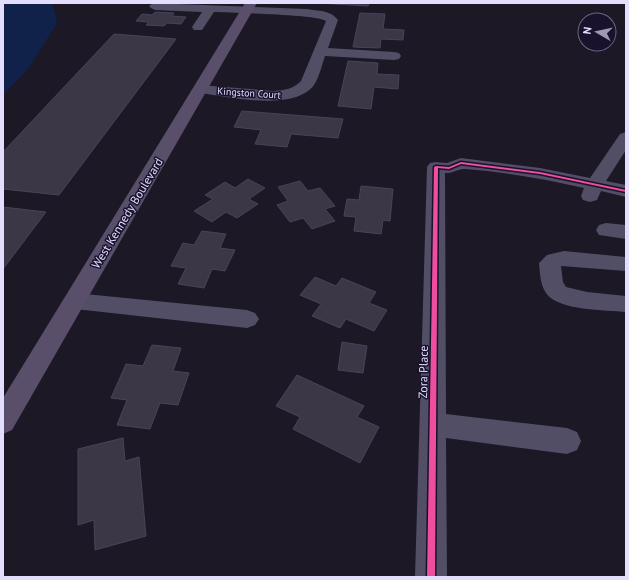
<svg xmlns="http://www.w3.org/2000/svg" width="629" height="580" viewBox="0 0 629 580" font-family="'PT Sans',sans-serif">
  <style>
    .water { fill: #10214a }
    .building { fill: #3b3747; stroke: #494358 }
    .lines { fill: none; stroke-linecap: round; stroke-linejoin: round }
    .minor { fill: #514e66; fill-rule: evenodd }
    .major { fill: #5a4f6a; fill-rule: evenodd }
    .cycleway-casing { stroke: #18122c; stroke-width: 3 }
    .cycleway { fill: #ef4d9e; fill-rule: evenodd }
    .labels { text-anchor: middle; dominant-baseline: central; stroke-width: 3; stroke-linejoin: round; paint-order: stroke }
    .far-street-label { font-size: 10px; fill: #e4defe; stroke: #18122c }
    .street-label { font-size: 12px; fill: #e4defe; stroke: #18122c }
  </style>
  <rect width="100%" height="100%" fill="#1c1826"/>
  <!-- water -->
  <path class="water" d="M 3,3 L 52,3 L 57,23 L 28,69 L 3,95 Z"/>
  <!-- building -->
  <path class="building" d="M 317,3 L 369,3 L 368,6 Z
    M 155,12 L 174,13 L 172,16 L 186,17 L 181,24 L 167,23 L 164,26 L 146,25 L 149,22 L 136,21 L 142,14 L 152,15 Z
    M 360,13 L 385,14 L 383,29 L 404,30 L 403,40 L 381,39 L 380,48 L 353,47 Z
    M 114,34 L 176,39 L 59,195 L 3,189 L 3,152 Z
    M 348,61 L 378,63 L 377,74 L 399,75 L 398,89 L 374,87 L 371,109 L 338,106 Z
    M 242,111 L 343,119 L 338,138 L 291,134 L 287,147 L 255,144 L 261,130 L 234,127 Z
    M 248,179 L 265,188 L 249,199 L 258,204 L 237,218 L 226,212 L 212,222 L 194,211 L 213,199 L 205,195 L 225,182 L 235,188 Z
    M 300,181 L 308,191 L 320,188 L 335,206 L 325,209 L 335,221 L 312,229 L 303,218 L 290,222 L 277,205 L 288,201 L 278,187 Z
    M 361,186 L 393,189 L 390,221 L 383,220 L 381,234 L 354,231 L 356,217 L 344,216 L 347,199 L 359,200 Z
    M 3,207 L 46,212 L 3,269 Z
    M 202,231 L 226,234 L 220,248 L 235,250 L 225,271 L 212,269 L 204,288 L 178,284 L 186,268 L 171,266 L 183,243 L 194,245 Z
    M 315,277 L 336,286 L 342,278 L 376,292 L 369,303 L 387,310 L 374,331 L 346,319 L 340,328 L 312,316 L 321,304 L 300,295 Z
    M 342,342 L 367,346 L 363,373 L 338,370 Z
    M 152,345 L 181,348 L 173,371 L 189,373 L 178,405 L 160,403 L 150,429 L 117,425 L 127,400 L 111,398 L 126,364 L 143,366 Z
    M 297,375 L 364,406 L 357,417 L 379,427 L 360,463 L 293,429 L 300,417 L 276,406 Z
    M 123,438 L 125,461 L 139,457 L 146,536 L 95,550 L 94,520 L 78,525 L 78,449 Z"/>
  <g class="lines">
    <!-- minor -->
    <path class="minor" d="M 153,3 L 307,9 C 318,11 331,10 338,20 L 328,48 L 394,52 L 399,53 L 401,56 L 399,59 L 394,60 L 325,56 C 322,65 319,78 314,85 C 294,112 229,97 200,93 L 195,92 L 193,89 L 195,86 L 200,85 L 274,91 C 285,90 293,89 301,81 L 326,21 C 316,14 232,13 214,12 L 202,30 L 194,30 L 192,27 L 202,12 L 155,10 L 151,8 L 149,6 Z
      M 626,132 L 626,150 L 606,181 L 626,185 L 626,197 L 601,191 L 597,200 L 590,202 L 583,200 L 581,196 L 584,188 C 545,179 505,172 465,169 C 459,168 452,174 445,173 L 446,414 L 567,428 L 577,432 L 581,441 L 577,450 L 567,454 L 446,438 L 447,577 L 415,577 L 427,167 L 430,163 L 436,162 L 447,163 L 461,158 L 540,168 L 590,178 L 620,134 Z
      M 606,223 L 626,225 L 626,239 L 599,235 L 596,230 L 599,225 Z
      M 564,251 L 626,257 L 626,271 L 561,266 L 563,282 L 566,287 L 587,292 L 626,296 L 626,312 C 606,310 558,311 546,293 C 540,284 540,273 539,263 L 547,255 Z
      M 75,293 L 247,310 L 255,313 L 259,319 L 255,325 L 247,328 L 75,309 L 67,307 L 64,301 L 67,295 Z"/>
    <!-- major -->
    <path class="major" d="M 245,3 L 257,3 L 12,430 L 3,434 L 3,398 Z"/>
    <defs>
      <path id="cycleway" d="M 461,162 L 540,172 L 626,190 L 626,192 L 540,174 L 461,164 L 449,169 L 438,168 L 435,577 L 427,577 L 434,167 L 436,166 L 449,167 Z"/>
    </defs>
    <!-- cycleway casing -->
    <use href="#cycleway" class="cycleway-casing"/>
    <!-- cycleway -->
    <use href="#cycleway" class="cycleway"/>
  </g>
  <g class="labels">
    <!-- far-street labels -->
    <g class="far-street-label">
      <text transform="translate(249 93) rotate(4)">Kingston Court</text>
    </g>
    <!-- street labels -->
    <g class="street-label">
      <text transform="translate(127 213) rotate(-59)">West Kennedy Boulevard</text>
      <text transform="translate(423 372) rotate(-89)">Zora Place</text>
    </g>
  </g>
  <!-- border -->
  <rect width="629" height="580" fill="none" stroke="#e4defe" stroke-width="8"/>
  <!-- north arrow -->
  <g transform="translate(597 32) rotate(279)"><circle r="19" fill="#18122c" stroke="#6a6480"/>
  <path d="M0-3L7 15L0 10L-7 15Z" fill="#9e99b2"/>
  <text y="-6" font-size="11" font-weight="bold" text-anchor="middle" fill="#e4defe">N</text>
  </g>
</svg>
